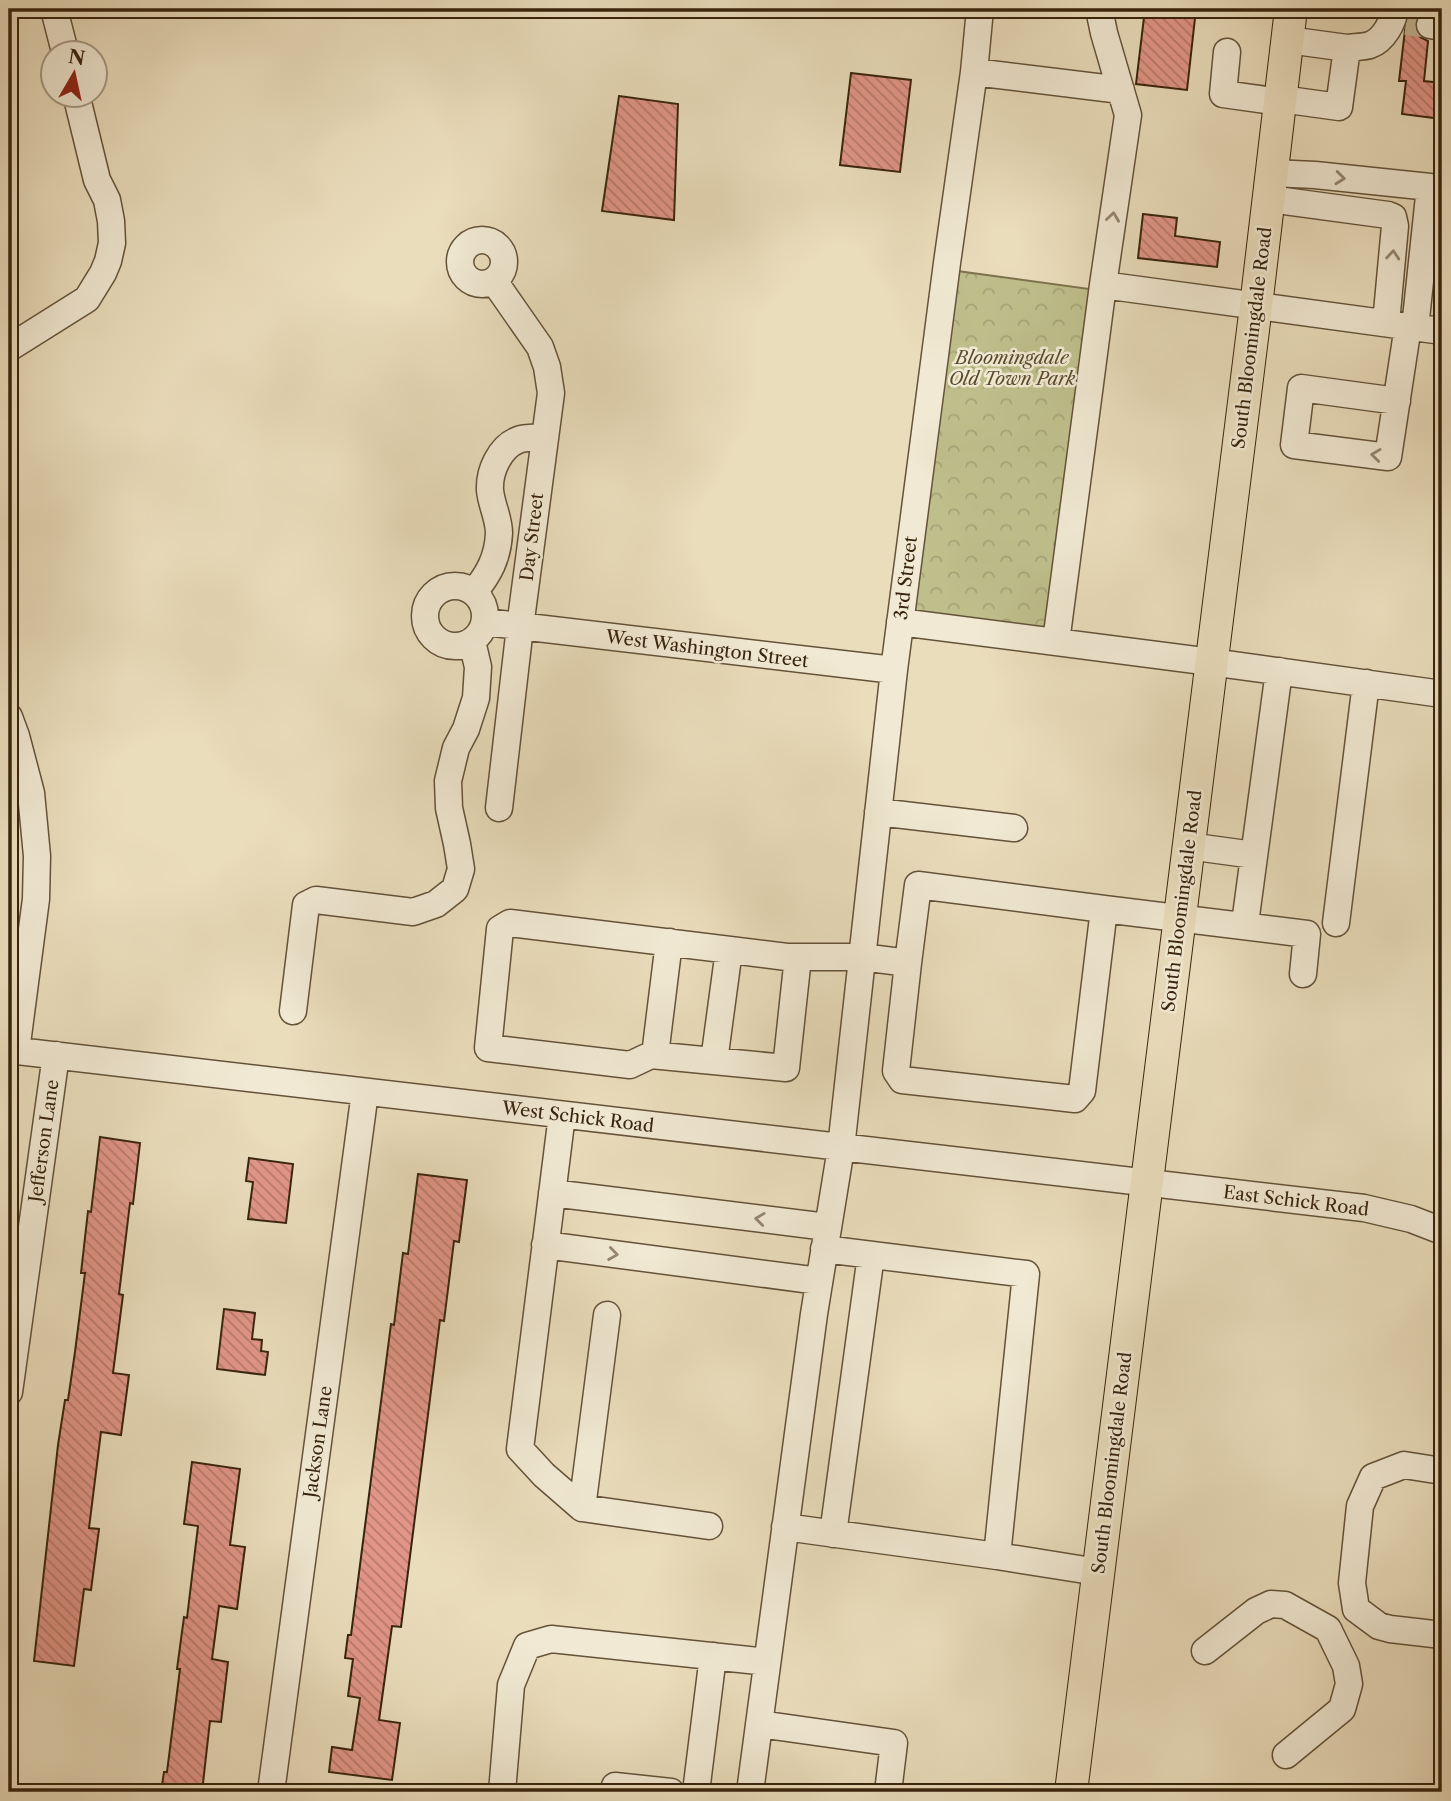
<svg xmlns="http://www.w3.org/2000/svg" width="1451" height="1801" viewBox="0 0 1451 1801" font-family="'Libre Caslon Text',serif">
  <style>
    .forest { fill: url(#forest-crowns); stroke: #7c724c; stroke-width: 2 }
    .building { fill: url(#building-back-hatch); stroke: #38240d; stroke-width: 2 }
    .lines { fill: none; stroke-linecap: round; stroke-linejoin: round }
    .minor-tunnel { stroke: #c6b899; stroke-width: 26; stroke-dasharray: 26 13; stroke-linecap: butt }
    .minor-casing { stroke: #645239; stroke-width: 29 }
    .major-casing { stroke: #38240d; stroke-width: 34 }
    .minor { stroke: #f1e9d3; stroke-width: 26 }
    .major { stroke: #eaddbc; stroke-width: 32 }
    .oneway { stroke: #948670 }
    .labels { text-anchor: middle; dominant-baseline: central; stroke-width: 5; stroke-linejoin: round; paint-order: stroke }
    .street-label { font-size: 18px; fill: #38240d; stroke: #f1e9d3 }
    .park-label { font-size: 18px; font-style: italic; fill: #5a4b2d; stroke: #f1e9d3 }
  </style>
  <defs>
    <pattern id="forest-crowns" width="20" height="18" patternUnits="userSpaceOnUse" patternTransform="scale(1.75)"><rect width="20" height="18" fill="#bfbf8c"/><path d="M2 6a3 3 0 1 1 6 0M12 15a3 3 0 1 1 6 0" fill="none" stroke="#a5a478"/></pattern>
    <pattern id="building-back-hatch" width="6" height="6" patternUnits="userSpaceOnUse" patternTransform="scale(1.75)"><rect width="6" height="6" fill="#e29688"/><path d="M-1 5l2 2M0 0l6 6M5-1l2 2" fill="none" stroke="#b87a6e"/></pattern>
  </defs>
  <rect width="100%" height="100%" fill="#eaddbc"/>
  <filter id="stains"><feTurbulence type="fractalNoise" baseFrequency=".00286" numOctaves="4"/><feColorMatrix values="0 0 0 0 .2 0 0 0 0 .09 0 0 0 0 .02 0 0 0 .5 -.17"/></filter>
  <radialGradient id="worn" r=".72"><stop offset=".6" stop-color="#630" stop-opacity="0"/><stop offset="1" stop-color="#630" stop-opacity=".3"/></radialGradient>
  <!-- forest -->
  <path class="forest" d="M 950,270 L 1097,290 L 1052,633 L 908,616 Z"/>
  <!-- building -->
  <path class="building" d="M 1145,9 L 1196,9 L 1187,90 L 1136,84 Z
    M 1410,11 L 1421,12 L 1417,16 L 1414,23 L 1416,31 L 1420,37 L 1428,41 L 1424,81 L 1442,83 L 1442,119 L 1402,114 L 1406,81 L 1399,81 L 1405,30 Z
    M 851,73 L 911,80 L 900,172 L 840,165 Z
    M 619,96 L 678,104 L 674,220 L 602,211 Z
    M 1143,214 L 1177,218 L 1175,236 L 1220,242 L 1217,267 L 1138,258 Z
    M 100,1137 L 140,1143 L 133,1204 L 130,1203 L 119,1294 L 123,1295 L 113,1373 L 129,1375 L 121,1435 L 101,1432 L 89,1528 L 99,1529 L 91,1590 L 84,1589 L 74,1666 L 34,1661 L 58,1445 L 65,1400 L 68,1400 L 75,1352 L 85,1273 L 81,1273 L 88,1211 L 91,1212 Z
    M 249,1158 L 293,1164 L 286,1223 L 248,1219 L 253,1182 L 246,1181 Z
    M 418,1174 L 467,1180 L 459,1242 L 454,1241 L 444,1321 L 440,1320 L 401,1627 L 392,1626 L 379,1720 L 400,1723 L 392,1780 L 329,1772 L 332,1747 L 352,1750 L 360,1698 L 348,1696 L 353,1659 L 345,1658 L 348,1635 L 351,1635 L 391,1324 L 394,1325 L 403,1253 L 408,1254 Z
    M 224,1309 L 255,1313 L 252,1339 L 262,1340 L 261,1351 L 268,1352 L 265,1375 L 217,1369 Z
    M 192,1462 L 240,1469 L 230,1545 L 245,1547 L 237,1609 L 219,1606 L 212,1659 L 228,1662 L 221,1722 L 210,1721 L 202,1792 L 161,1792 L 164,1772 L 167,1772 L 180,1669 L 177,1669 L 184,1617 L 187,1618 L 198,1526 L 184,1524 Z"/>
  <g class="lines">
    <!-- minor-tunnel -->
    <path class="minor-tunnel" d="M 1406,22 L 1430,25"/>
    <defs>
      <path id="minor" d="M 54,9 L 65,52
        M 1430,25 L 1442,27
        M 1347,48 C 1354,47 1364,47 1370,45 C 1384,40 1393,22 1395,9
        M 1227,52 L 1223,94 L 1281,102
        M 974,72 L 1121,90
        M 1281,99 L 1339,107 L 1347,48 L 1288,40
        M 1272,173 L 1315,175 L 1430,187 L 1415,328
        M 1269,199 L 1388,215 L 1393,217 L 1395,226 L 1386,323
        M460 262a22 22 0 1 1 44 0a22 22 0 1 1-44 0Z
        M 494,281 L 540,347 L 547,367 L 551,393 L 520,627 L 499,808
        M 1103,285 L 1442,331
        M 9,348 L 87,299 L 103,273 L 108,261 L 112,243 L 111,221 L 107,200 L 97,180 L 76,94
        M 1397,401 L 1301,388 L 1294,445 L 1388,457 L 1408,326
        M425 616a30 30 0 1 1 60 0a30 30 0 1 1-60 0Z
        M 474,592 C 489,574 498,557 499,533 C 499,518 491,504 490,490 C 489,471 500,447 518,440 C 526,437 537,438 545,437
        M 485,622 L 894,670
        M 900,622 L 1211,662 L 1442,694
        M 1056,642 L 1103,285 L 1128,115 L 1104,33 L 1099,9
        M 9,717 L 16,736 L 31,793 L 37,856 L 36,899 L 16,1051
        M 878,812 L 1014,828
        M 1188,846 L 1254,855
        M 1104,909 L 1307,934 L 1303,974
        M 1246,916 L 1279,671
        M 1336,923 L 1366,683
        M 798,957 L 786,1068 L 651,1055 L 630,1065 L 488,1048 L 500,929 L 510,923 L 787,957 L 862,957 L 908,963 L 896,1071 L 902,1080 L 1075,1099 L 1082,1091 L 1104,909 L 918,885 L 908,963
        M 293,1011 L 306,905 L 316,900 L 413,912 L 436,904 L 455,889 L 461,869 L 457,844 L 449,808 L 448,781 L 456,748 L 466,729 L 476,698 L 478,667 L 472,641
        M 9,1050 L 1364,1208 L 1411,1219 L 1442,1231
        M 655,1055 L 669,942
        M 714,1061 L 729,950
        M 562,1115 L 520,1449 L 544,1475 L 582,1508 L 709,1526
        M 552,1193 L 827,1227
        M 545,1245 L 819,1281
        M 824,1249 L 1026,1274 L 997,1556 L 1098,1572
        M 9,1392 L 56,1055
        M 1442,1471 L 1404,1465 L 1373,1477 L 1360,1506 L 1352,1583 L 1356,1609 L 1379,1626 L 1390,1629 L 1442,1635
        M 582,1508 L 607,1315
        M 785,1527 L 997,1556
        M 833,1534 L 871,1255
        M 1205,1651 L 1256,1611 L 1271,1604 L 1285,1605 L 1328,1629 L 1346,1666 L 1349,1684 L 1342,1709 L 1286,1755
        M 759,1724 L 894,1743 L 888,1792
        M 271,1792 L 365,1092
        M 502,1792 L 511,1685 L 527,1646 L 551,1639 L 767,1662
        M 615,1792 L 615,1786 L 671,1792
        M 696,1792 L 713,1656
        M 750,1792 L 814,1314 L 841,1148 L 894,670 L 947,263 L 974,72 L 980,9"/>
      <path id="major" d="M 1071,1792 L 1256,306 L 1291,9"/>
    </defs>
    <!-- minor casing -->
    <use href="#minor" class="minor-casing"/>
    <!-- major casing -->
    <use href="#major" class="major-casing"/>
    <!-- minor -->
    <use href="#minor" class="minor"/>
    <!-- major -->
    <use href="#major" class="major"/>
  </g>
  <!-- one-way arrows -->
  <defs><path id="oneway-chevron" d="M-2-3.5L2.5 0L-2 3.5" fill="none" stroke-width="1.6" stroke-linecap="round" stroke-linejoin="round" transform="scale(1.75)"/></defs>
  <g class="oneway">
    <use href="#oneway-chevron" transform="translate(1340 178) rotate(6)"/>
    <use href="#oneway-chevron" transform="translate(1113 217) rotate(-82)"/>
    <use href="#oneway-chevron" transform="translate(1393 255) rotate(-85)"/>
    <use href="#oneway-chevron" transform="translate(1376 455) rotate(-173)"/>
    <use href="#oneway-chevron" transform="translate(760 1219) rotate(-173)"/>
    <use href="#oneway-chevron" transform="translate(613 1254) rotate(8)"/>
  </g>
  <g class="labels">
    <!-- street labels -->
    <g class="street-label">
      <text transform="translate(1252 338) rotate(-83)">South Bloomingdale Road</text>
      <text transform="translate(532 537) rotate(-83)">Day Street</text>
      <text transform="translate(906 578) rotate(-83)">3rd Street</text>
      <text transform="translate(707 649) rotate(7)">West Washington Street</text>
      <text transform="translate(1182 901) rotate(-83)">South Bloomingdale Road</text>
      <text transform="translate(578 1117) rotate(7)">West Schick Road</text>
      <text transform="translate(44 1141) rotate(-82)">Jefferson Lane</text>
      <text transform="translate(1296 1201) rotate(7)">East Schick Road</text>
      <text transform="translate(318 1442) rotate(-82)">Jackson Lane</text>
      <text transform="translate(1112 1463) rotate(-83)">South Bloomingdale Road</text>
    </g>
    <!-- park labels -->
    <g class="park-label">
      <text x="1012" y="358">Bloomingdale<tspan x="1012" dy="21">Old Town Park</tspan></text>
    </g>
  </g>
  <!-- margin -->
  <rect width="1451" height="1801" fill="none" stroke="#eaddbc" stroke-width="35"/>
  <rect x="10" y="10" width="1430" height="1780" fill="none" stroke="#38240d" stroke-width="3.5"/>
  <rect x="18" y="18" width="1416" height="1766" fill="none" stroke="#38240d" stroke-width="2"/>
  <!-- north arrow -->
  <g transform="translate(74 74) rotate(9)"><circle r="33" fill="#f1e9d3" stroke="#a79a84" stroke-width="2"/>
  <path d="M0-5L12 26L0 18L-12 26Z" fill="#8f2418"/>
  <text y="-10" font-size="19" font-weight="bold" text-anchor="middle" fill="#38240d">N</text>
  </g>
  <rect width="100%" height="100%" filter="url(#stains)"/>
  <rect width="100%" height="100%" fill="url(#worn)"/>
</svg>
